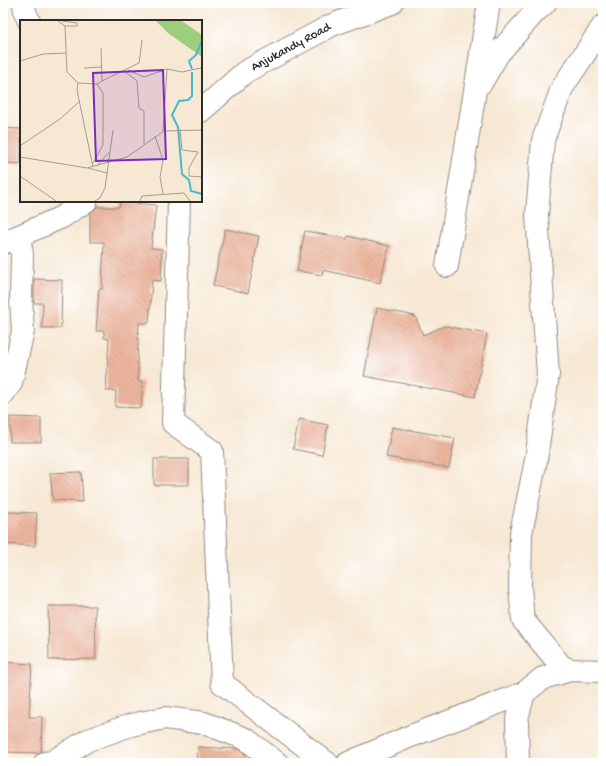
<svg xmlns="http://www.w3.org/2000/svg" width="606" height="766" viewBox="0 0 606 766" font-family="'Gochi Hand',sans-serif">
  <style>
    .building { fill: url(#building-back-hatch) }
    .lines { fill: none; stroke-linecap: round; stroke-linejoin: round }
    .street-casing { stroke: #918a80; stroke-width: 24 }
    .secondary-casing { stroke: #918a80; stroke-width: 24 }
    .street { stroke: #fff; stroke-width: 22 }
    .secondary { stroke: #fff; stroke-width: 22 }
    .labels { text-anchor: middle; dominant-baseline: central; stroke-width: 3; stroke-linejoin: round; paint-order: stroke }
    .street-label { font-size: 13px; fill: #2b2b2b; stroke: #fff }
    .inset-river { fill: none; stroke: #4bb7c7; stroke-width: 2 }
    .inset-road { fill: none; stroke: #a59c90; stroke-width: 1 }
    .view { fill: #7b2cbf; fill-opacity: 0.15; stroke: #7b2cbf; stroke-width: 2 }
    .inset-edge { fill: none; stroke: #2b2b2b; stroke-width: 2 }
  </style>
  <defs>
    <pattern id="building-back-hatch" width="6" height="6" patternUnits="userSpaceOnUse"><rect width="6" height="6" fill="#edb59d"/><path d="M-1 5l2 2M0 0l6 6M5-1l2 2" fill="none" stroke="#cb9c87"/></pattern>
  </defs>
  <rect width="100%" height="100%" fill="#fff"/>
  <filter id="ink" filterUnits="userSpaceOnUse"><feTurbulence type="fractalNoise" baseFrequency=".025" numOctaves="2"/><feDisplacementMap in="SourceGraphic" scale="8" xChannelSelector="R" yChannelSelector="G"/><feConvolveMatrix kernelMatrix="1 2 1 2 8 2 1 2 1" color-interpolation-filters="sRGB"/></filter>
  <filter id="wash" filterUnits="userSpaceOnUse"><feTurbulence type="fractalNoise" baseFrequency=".012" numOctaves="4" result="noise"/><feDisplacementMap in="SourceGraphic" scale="16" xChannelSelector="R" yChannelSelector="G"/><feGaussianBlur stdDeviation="0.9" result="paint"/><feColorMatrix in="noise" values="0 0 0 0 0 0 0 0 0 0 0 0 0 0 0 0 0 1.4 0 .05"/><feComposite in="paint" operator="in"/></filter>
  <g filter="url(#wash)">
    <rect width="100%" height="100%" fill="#f7e8d4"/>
    <g id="blocks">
      <!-- building -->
      <path class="building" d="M 3,128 L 21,129 L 21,164 L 3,163 Z
        M 120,202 L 156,205 L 151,248 L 162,249 L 161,281 L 152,280 L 149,323 L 139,323 L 137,364 L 138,364 L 138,381 L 143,382 L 141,408 L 115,407 L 116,391 L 106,391 L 109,339 L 104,338 L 104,331 L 96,331 L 99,289 L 102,289 L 104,242 L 90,242 L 90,213 L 97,207 L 119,207 Z
        M 225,229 L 259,236 L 248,293 L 213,286 Z
        M 305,231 L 347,239 L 348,236 L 389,246 L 380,283 L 323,270 L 322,275 L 297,271 Z
        M 34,279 L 62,280 L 61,328 L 42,328 L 43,303 L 34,303 Z
        M 377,308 L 415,316 L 423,335 L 445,326 L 487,334 L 475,397 L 364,376 Z
        M 10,417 L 41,418 L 41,442 L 10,442 Z
        M 299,419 L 328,425 L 322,455 L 293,449 Z
        M 392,427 L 455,438 L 449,468 L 386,457 Z
        M 154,459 L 189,459 L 189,485 L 154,485 Z
        M 81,472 L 83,502 L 53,500 L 50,473 Z
        M 6,512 L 37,513 L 35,546 L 4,544 Z
        M 48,606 L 95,606 L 96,659 L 49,660 Z
        M 3,662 L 32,664 L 29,717 L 42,717 L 41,752 L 38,753 L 4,752 L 5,688 L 3,688 Z
        M 198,747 L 237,749 L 246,754 L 245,763 L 197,763 Z"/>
    </g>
  </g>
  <g filter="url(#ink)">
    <use href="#blocks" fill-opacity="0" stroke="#918a80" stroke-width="1"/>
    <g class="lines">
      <defs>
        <path id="street" d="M 24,3 L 25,12 L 29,21
          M 481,83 L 498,54 L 535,12 L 545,3
          M 179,201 L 173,423 L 212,451 L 222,683 L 327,763
          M 447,266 L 489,3
          M 3,394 L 11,383 L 23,331 L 21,299 L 22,254 L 19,237
          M 571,670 L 562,667 L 523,620 L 520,588 L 521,533 L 536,460 L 548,374 L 537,215 L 543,140 L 562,88 L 603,26
          M 45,763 L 52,762 L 88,740 L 131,725 L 165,718 L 204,723 L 246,739 L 277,763
          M 348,763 L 411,736 L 524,693
          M 518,763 L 517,719 L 524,693 L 543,678 L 571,670 L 603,671"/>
        <g id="secondary">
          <path id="s1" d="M 201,111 L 245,72 L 332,25 L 392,3"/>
          <path d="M 3,243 L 62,217 L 86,201"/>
        </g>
      </defs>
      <!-- street casing -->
      <use href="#street" class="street-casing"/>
      <!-- secondary casing -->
      <use href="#secondary" class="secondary-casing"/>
      <!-- street -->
      <use href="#street" class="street"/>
      <!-- secondary -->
      <use href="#secondary" class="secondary"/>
    </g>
  </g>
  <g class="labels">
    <!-- street labels -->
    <g class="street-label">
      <text stroke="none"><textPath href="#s1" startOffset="111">Anjukandy Road</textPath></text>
    </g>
  </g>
  <!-- overview -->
  <g transform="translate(20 20)">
    <rect width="182" height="182" fill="#f7e8d4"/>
    <path d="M 136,1 L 162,1 L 182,15 L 182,37 L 148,13 Z" fill="#9cce7e"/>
    <path class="inset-river" d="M 172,49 L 169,41 L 176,35 L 182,21M 172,52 L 172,76 L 168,80 L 159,81 L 152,95 L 158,107 L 162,154 L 169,160 L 171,171 L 182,174"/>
    <path class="inset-road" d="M 38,1 L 45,6 L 57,6 L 57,3 L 42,1M 45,6 L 47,52 L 58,63 L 57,70 L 73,147M 0,41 L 23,34 L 46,33M 64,48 L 82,47M 108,50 L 124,57 L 147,49 L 162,52 L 181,48 L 182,51M 104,51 L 117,61 L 119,88 L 124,91 L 124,124M 82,61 L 119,43 L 122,20M 58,63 L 77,64 L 82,61 L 81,28M 160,109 L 162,130 L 178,132 L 169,148 L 169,156 L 182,157M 143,111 L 147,49M 135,116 L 143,140 L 140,157 L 143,174M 0,126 L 40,99 L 60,81M 0,137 L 67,148 L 107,137 L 144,111 L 182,110M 73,143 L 83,125 L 83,73 L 77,64M 77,146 L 89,132M 68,148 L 87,153M 0,156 L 36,181M 75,181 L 80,178 L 85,168 L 93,110M 120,181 L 122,176 L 164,173 L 170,181"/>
    <path class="view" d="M 143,50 L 146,139 L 76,141 L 73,53 Z"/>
    <rect width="182" height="182" class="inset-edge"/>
  </g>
  <!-- margin -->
  <rect width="606" height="766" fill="none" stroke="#fff" stroke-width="16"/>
</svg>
